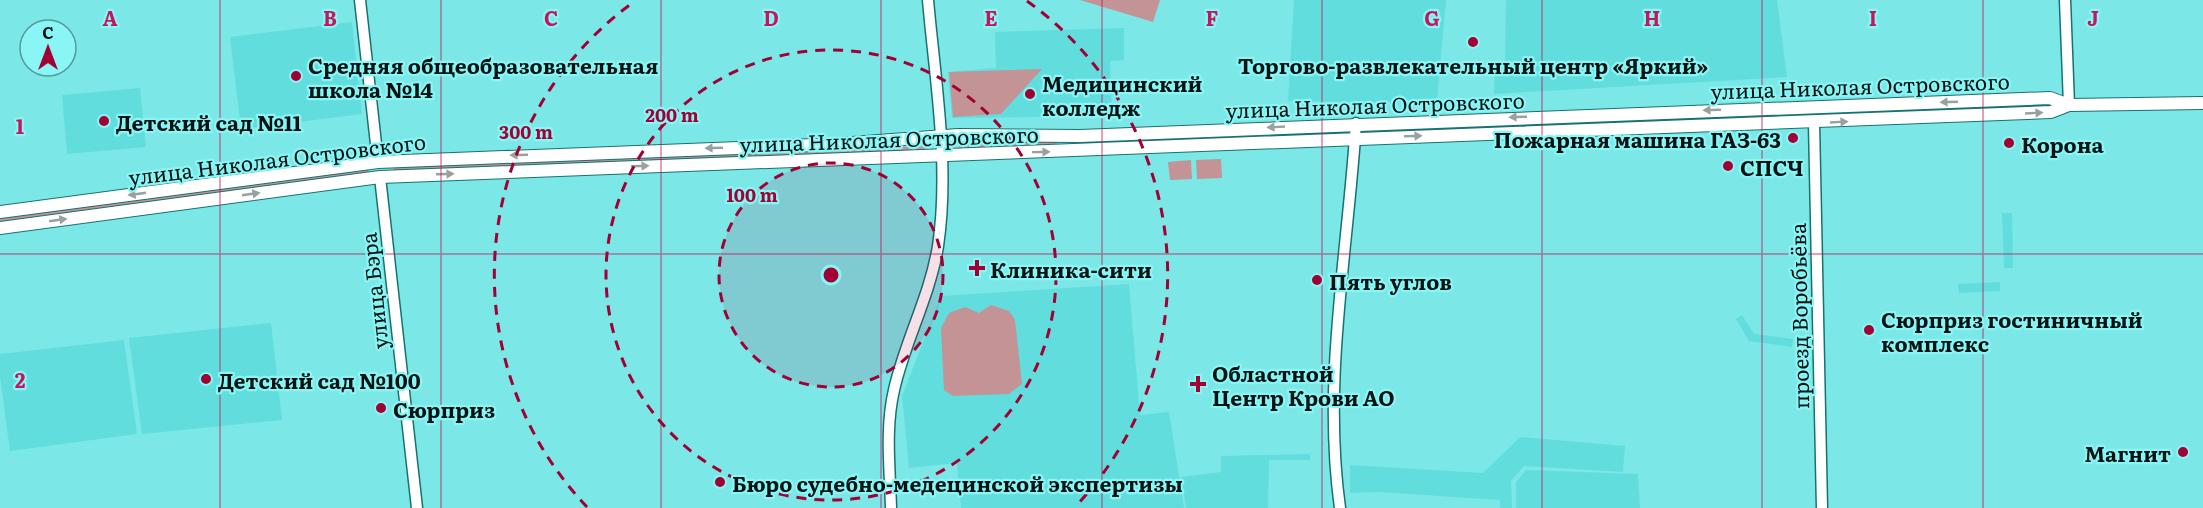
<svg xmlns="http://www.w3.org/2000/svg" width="2203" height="508" viewBox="0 0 2203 508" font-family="Literata,serif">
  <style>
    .built { fill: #62ddde }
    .green { fill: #c39395 }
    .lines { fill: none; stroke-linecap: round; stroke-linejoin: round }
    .secondary-casing { stroke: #177272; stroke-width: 13 }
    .primary-casing { stroke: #177272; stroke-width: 14 }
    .secondary { stroke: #fff; stroke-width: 10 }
    .primary { stroke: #fff; stroke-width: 12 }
    .oneway { fill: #99a0a0 }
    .grid { fill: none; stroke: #c2185b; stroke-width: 1.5; stroke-opacity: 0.55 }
    .ring { fill: none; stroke: #a10132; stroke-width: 3; stroke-dasharray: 10 8 }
    .poi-dot { fill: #a10132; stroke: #8af5f5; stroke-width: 2 }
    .labels { text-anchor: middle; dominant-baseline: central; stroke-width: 4.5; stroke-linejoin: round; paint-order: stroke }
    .poi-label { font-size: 21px; font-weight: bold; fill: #001212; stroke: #8af5f5; text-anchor: start }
    .street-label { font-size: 21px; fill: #001212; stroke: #8af5f5 }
    .grid-label { font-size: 20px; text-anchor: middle; font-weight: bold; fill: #c2185b; stroke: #8af5f5; stroke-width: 4.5; stroke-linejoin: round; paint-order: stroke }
    .centre { fill: #a10132; stroke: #8af5f5; stroke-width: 3 }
    .ring-label { font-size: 18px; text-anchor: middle; font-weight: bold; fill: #a10132; stroke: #8af5f5; stroke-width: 4.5; stroke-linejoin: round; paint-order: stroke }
  </style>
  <rect width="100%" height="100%" fill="#7ce7e7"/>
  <!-- built -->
  <path class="built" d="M 1294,0 L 1446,0 L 1437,99 L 1432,103 L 1288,101 Z
    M 1506,0 L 1777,0 L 1787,77 L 1494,94 L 1495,66 L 1505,60 Z
    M 352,22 L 362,114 L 241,129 L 230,37 Z
    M 1124,28 L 1124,60 L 1110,61 L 1112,116 L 952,118 L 948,72 L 996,68 L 995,32 Z
    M 140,88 L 146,147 L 67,154 L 62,95 Z
    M 2002,213 L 2012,213 L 2013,268 L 2004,268 Z
    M 2000,282 L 2000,291 L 1959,293 L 1958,284 Z
    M 1129,284 L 1140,415 L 1169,412 L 1184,508 L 961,508 L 957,463 L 909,468 L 902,396 L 941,296 Z
    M 1742,315 L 1754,334 L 1793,339 L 1792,347 L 1749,341 L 1736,319 Z
    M 271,323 L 282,420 L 142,434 L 129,338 Z
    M 124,340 L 137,434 L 10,451 L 0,377 L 0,354 Z
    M 1520,437 L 1625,446 L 1623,472 L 1524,466 L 1511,481 L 1512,508 L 1500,508 L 1500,500 L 1379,492 L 1350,493 L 1350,465 L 1483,473 Z
    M 1310,454 L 1310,460 L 1269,460 L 1268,508 L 1186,508 L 1181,477 L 1221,472 L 1221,456 Z
    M 1526,470 L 1638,474 L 1640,508 L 1516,508 L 1516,482 Z"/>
  <!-- green -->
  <path class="green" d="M 1080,0 L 1160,0 L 1153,22 Z
    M 1042,69 L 1001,114 L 953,117 L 949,72 Z
    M 2049,101 L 2054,106 L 1828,115 L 1880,112 L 1901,107 Z
    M 1719,117 L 1719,120 L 1367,132 L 1368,130 Z
    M 1350,130 L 1351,133 L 1098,143 L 1098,141 Z
    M 1055,141 L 1059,146 L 958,150 L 959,145 L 963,144 Z
    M 927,146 L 929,150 L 394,172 L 393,169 L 396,166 Z
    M 1221,159 L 1222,178 L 1197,179 L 1196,160 Z
    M 1191,160 L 1192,179 L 1170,180 L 1168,162 Z
    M 368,168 L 369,174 L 0,225 L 0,216 Z
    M 991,305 L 1009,311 L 1015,320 L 1022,384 L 1009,394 L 953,396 L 944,390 L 941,328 L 949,313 L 965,307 L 979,313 Z"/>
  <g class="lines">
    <defs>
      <path id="secondary" d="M 360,0 L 378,162
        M 2065,0 L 2069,105
        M 1814,123 L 1822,508
        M 380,177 L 417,508
        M 891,508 C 890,469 885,428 894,390 C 905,341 930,296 938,246 C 950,165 935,80 928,0
        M 1340,508 C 1322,380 1348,251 1356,123"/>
      <path id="primary" d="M 0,212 L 378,162 L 839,144 L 958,135 L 1080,136 L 2050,98 L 2069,105
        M 0,228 L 380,177 L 2051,112 L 2069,105 L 2203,103"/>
    </defs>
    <!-- secondary casing -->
    <use href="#secondary" class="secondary-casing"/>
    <!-- primary casing -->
    <use href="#primary" class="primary-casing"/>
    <!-- secondary -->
    <use href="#secondary" class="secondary"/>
    <!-- primary -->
    <use href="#primary" class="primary"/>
  </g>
  <!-- one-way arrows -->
  <defs><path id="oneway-solid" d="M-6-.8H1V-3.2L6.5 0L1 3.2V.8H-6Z" transform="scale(1.5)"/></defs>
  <g class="oneway">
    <use href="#oneway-solid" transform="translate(1949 102) rotate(178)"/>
    <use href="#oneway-solid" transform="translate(1712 110) rotate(178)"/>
    <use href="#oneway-solid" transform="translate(2034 113) rotate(-3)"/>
    <use href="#oneway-solid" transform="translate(1518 117) rotate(178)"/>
    <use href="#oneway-solid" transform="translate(1839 122) rotate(-3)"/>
    <use href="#oneway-solid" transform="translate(1276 127) rotate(177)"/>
    <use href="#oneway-solid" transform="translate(1413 136) rotate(-2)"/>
    <use href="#oneway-solid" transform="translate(714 148) rotate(178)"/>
    <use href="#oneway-solid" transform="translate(1041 152) rotate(-1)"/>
    <use href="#oneway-solid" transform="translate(519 155) rotate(178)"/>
    <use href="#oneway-solid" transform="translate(640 166) rotate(-2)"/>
    <use href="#oneway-solid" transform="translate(445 174) rotate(-2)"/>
    <use href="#oneway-solid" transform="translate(137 194) rotate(172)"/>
    <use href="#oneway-solid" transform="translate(251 194) rotate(-8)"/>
    <use href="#oneway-solid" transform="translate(58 220) rotate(-8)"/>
  </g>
  <!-- grid -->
  <path class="grid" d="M 220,0 L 220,508M 441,0 L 441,508M 661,0 L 661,508M 881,0 L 881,508M 1102,0 L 1102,508M 1322,0 L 1322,508M 1542,0 L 1542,508M 1762,0 L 1762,508M 1983,0 L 1983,508M 0,254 L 2203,254"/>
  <!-- distance rings -->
  <circle cx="831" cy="275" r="112" fill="#a10132" fill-opacity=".12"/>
  <g class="ring">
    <circle cx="831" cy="275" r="112"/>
    <circle cx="831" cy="275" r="225"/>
    <path d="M587 507A337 337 0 0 1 635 1M1027 1A337 337 0 0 1 1075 507"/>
  </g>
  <!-- markers -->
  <g class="poi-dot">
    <circle cx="1473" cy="42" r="6"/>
    <circle cx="296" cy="76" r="6"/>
    <circle cx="1030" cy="94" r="6"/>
    <circle cx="104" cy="121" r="6"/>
    <circle cx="1793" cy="138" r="6"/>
    <circle cx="2009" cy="143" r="6"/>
    <circle cx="1728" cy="166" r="6"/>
    <path d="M974 259h6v6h6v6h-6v6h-6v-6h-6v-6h6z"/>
    <circle cx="1317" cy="280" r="6"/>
    <circle cx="1869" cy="330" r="6"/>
    <circle cx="206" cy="379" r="6"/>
    <path d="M1195 375h6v6h6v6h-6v6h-6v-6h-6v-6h6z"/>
    <circle cx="381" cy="408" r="6"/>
    <circle cx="2183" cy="452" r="6"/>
    <circle cx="720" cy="482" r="6"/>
  </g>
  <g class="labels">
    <!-- poi labels -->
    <g class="poi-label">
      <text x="308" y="64">Средняя общеобразовательная<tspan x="308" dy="24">школа №14</tspan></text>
      <text x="1473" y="64" text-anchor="middle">Торгово-развлекательный центр «Яркий»</text>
      <text x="1042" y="82">Медицинский<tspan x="1042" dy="24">колледж</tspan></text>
      <text x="116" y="121">Детский сад №11</text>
      <text x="1781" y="138" text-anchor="end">Пожарная машина ГАЗ-63</text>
      <text x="2021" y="143">Корона</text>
      <text x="1740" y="166">СПСЧ</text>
      <text x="990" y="268">Клиника-сити</text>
      <text x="1329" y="280">Пять углов</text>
      <text x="1881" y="318">Сюрприз гостиничный<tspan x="1881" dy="24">комплекс</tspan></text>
      <text x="1212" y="372">Областной<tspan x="1212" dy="24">Центр Крови АО</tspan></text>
      <text x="218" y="379">Детский сад №100</text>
      <text x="393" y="408">Сюрприз</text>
      <text x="2171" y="452" text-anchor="end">Магнит</text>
      <text x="732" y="482">Бюро судебно-медецинской экспертизы</text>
    </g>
    <!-- street labels -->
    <g class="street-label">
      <text transform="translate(1860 85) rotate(-2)">улица Николая Островского</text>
      <text transform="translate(1375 104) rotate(-2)">улица Николая Островского</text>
      <text transform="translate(889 138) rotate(-2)">улица Николая Островского</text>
      <text transform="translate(277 158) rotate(-7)">улица Николая Островского</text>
      <text transform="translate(373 291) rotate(-96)">улица Бэра</text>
      <text transform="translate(1798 316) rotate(-91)">проезд Воробьёва</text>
    </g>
  </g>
  <g class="grid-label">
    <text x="110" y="26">A</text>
    <text x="330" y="26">B</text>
    <text x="551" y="26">C</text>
    <text x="771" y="26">D</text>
    <text x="991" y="26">E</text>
    <text x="1212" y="26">F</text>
    <text x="1432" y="26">G</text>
    <text x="1652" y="26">H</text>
    <text x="1873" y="26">I</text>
    <text x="2093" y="26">J</text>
    <text x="20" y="134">1</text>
    <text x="20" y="388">2</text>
  </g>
  <circle cx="831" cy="275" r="9" class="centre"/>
  <g class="ring-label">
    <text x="672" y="122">200 m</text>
    <text x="526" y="139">300 m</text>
    <text x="752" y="202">100 m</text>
  </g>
  <!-- north arrow -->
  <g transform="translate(48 48)"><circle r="28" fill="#8af5f5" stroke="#539a9a" stroke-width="1.5"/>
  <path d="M0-4.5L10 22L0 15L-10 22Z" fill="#a10132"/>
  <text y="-9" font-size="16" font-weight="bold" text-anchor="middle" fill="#001212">С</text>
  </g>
</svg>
